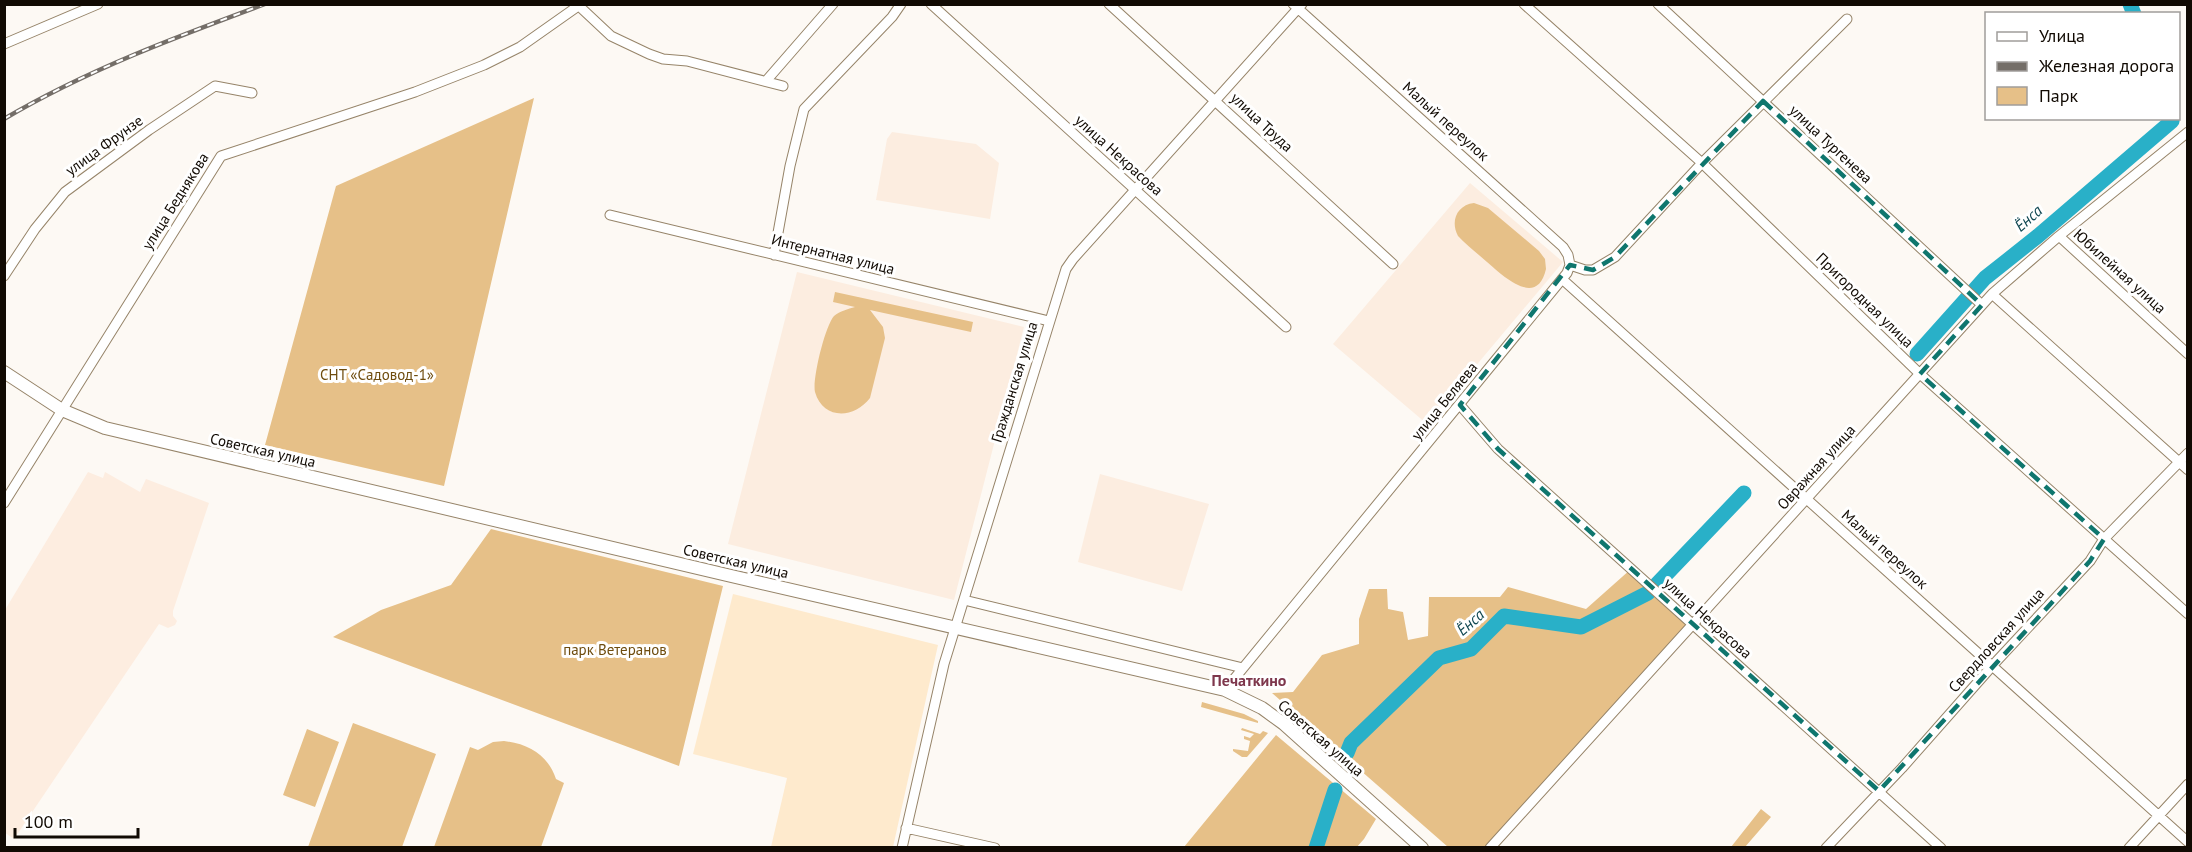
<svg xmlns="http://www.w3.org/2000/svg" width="2192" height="852" viewBox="0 0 2192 852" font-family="'PT Sans',sans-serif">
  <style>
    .built { fill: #feeacd }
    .industrial { fill: #fdede0 }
    .education { fill: #fcede0 }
    .green { fill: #e6c088 }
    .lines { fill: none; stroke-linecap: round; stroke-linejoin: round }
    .river { stroke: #29b0c8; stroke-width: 15 }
    .minor-casing { stroke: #968469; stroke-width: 11 }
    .major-casing { stroke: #968469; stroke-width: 14 }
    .minor { stroke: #fff; stroke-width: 9 }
    .major { stroke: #fff; stroke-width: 12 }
    .rail-casing { stroke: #746e68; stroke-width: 4.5 }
    .rail { stroke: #fff; stroke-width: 2; stroke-dasharray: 7; stroke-linecap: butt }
    .marked { fill: none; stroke: #0f766e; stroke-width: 4.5; stroke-dasharray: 12 8; stroke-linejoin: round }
    .labels { text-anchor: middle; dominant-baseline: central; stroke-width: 6; stroke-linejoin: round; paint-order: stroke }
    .street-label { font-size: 15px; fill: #110a03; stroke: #fff }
    .park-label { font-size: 15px; fill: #6e4c0e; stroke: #fff }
    .water-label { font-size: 16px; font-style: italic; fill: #114852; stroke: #fff }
    .neighbourhood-label { font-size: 16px; font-weight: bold; fill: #7e374c; stroke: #fff }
  </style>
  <rect width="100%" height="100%" fill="#fdf9f4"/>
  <!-- built -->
  <path class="built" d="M 733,594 L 938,645 L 893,847 L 771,847 L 787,778 L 693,754 Z"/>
  <!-- industrial -->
  <path class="industrial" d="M 88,472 L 103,478 L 105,472 L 140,492 L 146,479 L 209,503 L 173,611 L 173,616 L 177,621 L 175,625 L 168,628 L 159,624 L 14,839 L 4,832 L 5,610 Z"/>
  <!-- education -->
  <path class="education" d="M 892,132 L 976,144 L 999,163 L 990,219 L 876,200 L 887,139 Z
    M 1470,183 L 1563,262 L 1427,424 L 1333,344 Z
    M 797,272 L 1024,327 L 954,600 L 728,544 Z
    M 1100,474 L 1209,504 L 1182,591 L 1078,562 Z"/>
  <!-- green -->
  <path class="green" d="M 534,98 L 444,486 L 265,445 L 336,186 Z
    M 1474,203 L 1488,208 L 1539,251 L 1545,259 L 1546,269 C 1537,309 1502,275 1487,262 C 1477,253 1466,245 1458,236 C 1450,221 1457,205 1474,203 Z
    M 835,292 L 973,322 L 971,332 L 870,310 L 883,327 L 885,338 L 870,398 C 854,419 823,420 815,392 C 812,380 825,326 834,316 C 840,311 848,309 855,307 L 833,302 Z
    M 491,529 L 723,586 L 679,766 L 333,637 L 381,610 L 451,585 Z
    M 1631,569 L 1694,624 L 1490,847 L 1448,847 L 1272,693 L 1293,692 L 1322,655 L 1359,644 L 1359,619 L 1369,589 L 1387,589 L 1388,609 L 1403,612 L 1408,640 L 1428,636 L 1429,597 L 1500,597 L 1508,587 L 1586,609 Z
    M 1202,702 L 1244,714 L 1258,721 L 1258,723 L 1201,707 Z
    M 353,723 L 436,754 L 402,847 L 308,847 Z
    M 1242,728 L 1260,734 L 1263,731 L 1268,733 L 1247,757 L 1242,757 L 1233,751 L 1233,749 L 1248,751 L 1250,741 L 1244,739 L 1244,736 L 1250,738 L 1254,734 L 1241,730 Z
    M 307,729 L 339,742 L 315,807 L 283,795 Z
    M 1276,735 L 1376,819 L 1364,839 L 1356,848 L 1184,847 Z
    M 504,741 C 529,744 548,755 556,779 L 564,783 L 541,847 L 434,847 L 470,747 L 478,750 L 493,742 Z
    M 1761,809 L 1771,817 L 1745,847 L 1731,847 Z"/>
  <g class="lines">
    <!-- river -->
    <path class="river" d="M 2130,4 L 2134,14
      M 1917,354 L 1985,278 L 2038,236 L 2172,121 L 2171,118
      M 1657,584 L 1744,493
      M 1347,753 L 1351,743 L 1439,658 L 1471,649 L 1504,616 L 1581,627 L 1648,593
      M 1316,848 L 1335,790"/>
    <defs>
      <path id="minor" d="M 931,4 L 1286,327
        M 1109,4 L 1393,264
        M 1293,4 L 1563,247 L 1568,255 L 1570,265
        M 1524,4 L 1702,163 L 1920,374 L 2188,614
        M 1658,4 L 1982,305
        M 579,6 L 611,36 L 649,54 L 663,59 L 687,61 L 783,86
        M 4,44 L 98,4
        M 766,81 L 833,4
        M 610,215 L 1049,321
        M 2059,236 L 2188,354
        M 774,255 L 790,166 L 804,109 L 892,17 L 901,4
        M 4,276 L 35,229 L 65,192 L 149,130 L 215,86 L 252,93
        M 1562,279 L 2188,842
        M 1992,294 L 2188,470
        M 1460,405 L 1498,449 L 1941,848
        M 4,503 L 221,156 L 415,92 L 484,65 L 520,47 L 581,4
        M 964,600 L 1243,668
        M 1225,690 L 1567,273 L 1570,265 L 1585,270 L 1593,270 L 1615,257 L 1702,163 L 1847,19
        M 906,828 L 995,848
        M 902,848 L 944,664 L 1066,269 L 1073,259 L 1302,4
        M 1490,848 L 1992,294 L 2059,236 L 2188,132
        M 1826,848 L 1902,768 L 1993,665 L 2090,561 L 2104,539 L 2188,453
        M 2129,848 L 2188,784"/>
      <path id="major" d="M 4,372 L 62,410 L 105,428 L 727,575 L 1225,690 L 1262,708 L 1284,724 L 1422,848"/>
    </defs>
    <!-- minor casing -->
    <use href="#minor" class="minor-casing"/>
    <!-- major casing -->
    <use href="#major" class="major-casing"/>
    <!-- minor -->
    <use href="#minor" class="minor"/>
    <!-- major -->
    <use href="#major" class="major"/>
    <defs>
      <path id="rail" d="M 4,119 C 87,70 176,37 265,4"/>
    </defs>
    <!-- rail casing -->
    <use href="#rail" class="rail-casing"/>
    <!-- rail -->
    <use href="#rail" class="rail"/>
  </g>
  <!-- marked area -->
  <path class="marked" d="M 1763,101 L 1982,305 L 1920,374 L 2104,539 L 2090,561 L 1879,791 L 1498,449 L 1460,405 L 1570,265 L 1593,270 L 1615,257 Z"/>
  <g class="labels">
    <!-- street labels -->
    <g class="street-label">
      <text transform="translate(1446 121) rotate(42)">Малый переулок</text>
      <text transform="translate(1262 122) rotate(43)">улица Труда</text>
      <text transform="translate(1831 144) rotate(43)">улица Тургенева</text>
      <text transform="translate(104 145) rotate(-36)">улица Фрунзе</text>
      <text transform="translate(1119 155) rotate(42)">улица Некрасова</text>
      <text transform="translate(175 201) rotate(-58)">улица Беднякова</text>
      <text transform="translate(833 254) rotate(14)">Интернатная улица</text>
      <text transform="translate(2120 271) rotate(42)">Юбилейная улица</text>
      <text transform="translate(1865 300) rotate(44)">Пригородная улица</text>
      <text transform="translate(1014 382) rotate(-73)">Гражданская улица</text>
      <text transform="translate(1444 401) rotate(-51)">улица Беляева</text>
      <text transform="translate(263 450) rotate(13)">Советская улица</text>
      <text transform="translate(1816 467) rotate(-48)">Овражная улица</text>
      <text transform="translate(1885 549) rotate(42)">Малый переулок</text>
      <text transform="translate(736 561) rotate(13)">Советская улица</text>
      <text transform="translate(1708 618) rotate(42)">улица Некрасова</text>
      <text transform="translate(1996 640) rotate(-48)">Свердловская улица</text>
      <text transform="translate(1321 738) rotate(41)">Советская улица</text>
    </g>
    <!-- park labels -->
    <g class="park-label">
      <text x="377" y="374">СНТ «Садовод-1»</text>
      <text x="615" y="649">парк Ветеранов</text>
    </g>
    <!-- water labels -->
    <g class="water-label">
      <text transform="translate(2028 218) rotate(-41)">Ёнса</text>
      <text transform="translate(1470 622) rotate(-41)">Ёнса</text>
    </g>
    <!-- neighbourhood labels -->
    <g class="neighbourhood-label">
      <text x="1249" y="680">Печаткино</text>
    </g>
  </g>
  <!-- border -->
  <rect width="2192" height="852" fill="none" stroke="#110a03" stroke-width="12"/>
  <!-- legend -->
  <rect x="1985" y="12" width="195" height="108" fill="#ffffff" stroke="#a09d9a" stroke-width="1.5"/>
  <rect x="1997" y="32" width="30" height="9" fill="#ffffff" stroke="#a09d9a" stroke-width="1.5"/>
  <text x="2039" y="42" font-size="18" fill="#110a03">Улица</text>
  <rect x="1997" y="62" width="30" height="9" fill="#746e68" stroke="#a09d9a" stroke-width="1.5"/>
  <text x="2039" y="72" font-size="18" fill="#110a03">Железная дорога</text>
  <rect x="1997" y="87" width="30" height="18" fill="#e6c088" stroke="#a09d9a" stroke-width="1.5"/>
  <text x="2039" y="102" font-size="18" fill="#110a03">Парк</text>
  <!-- scale -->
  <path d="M15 828v9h123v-9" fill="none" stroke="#110a03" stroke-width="3"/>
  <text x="24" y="828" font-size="18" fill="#110a03" stroke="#ffffff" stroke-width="4.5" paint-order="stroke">100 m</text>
</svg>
